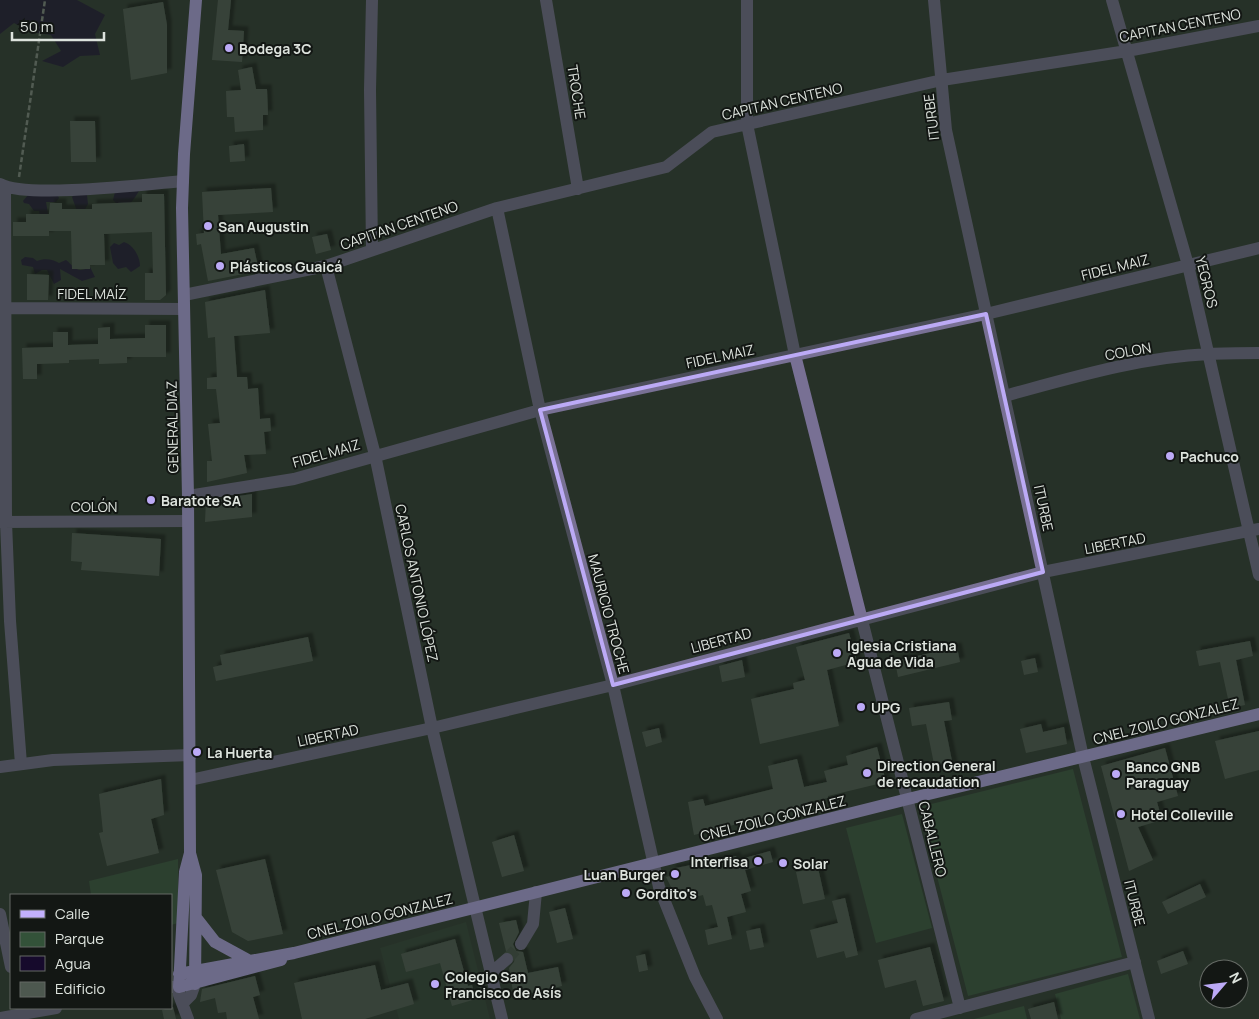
<svg xmlns="http://www.w3.org/2000/svg" width="1259" height="1019" viewBox="0 0 1259 1019" font-family="Manrope,sans-serif">
  <style>
    .built { fill: #2c3c2f }
    .green { fill: #335239 }
    .water { fill: #160a2c }
    .building { fill: #4d584f; filter: url(#shadow) }
    .lines { fill: none; stroke-linecap: round; stroke-linejoin: round }
    .minor-tunnel { stroke: #424c43; stroke-width: 12; stroke-dasharray: 12 6; stroke-linecap: butt }
    .path { stroke: #868e86; stroke-width: 2.5; stroke-dasharray: 5 2.5; stroke-linecap: butt }
    .minor { stroke: #787094; stroke-width: 12 }
    .major { stroke: #c2b0fc; stroke-width: 12 }
    .marked { fill: none; stroke: #bcaaf6; stroke-width: 4; stroke-linejoin: round }
    .poi-dot { fill: #bcaaf6; stroke: #131714; stroke-width: 2 }
    .labels { text-anchor: middle; dominant-baseline: central; stroke-width: 4; stroke-linejoin: round; paint-order: stroke }
    .street-label { font-size: 14px; fill: #dde3dd; stroke: #131714 }
    .poi-label { font-size: 14px; font-weight: bold; fill: #dde3dd; stroke: #131714; text-anchor: start }
  </style>
  <defs>
    <filter id="shadow"><feDropShadow dx="4.5" dy="-4.5" stdDeviation="1" flood-color="#0009"/></filter>
  </defs>
  <rect width="100%" height="100%" fill="#273128"/>
  <!-- built -->
  <path class="built" d="M 466,922 L 490,1019 L 399,1019 L 380,948 Z"/>
  <!-- green -->
  <path class="green" d="M 1073,769 L 1122,957 L 968,996 L 919,807 Z
    M 902,814 L 932,928 L 876,943 L 846,828 Z
    M 178,859 L 178,923 L 171,925 L 171,895 L 91,895 L 89,881 Z
    M 1128,974 L 1140,1019 L 1061,1019 L 1055,994 Z
    M 1024,1006 L 1027,1019 L 974,1019 Z"/>
  <!-- water -->
  <path class="water" d="M 0,0 L 77,0 L 105,15 L 95,34 L 100,55 L 80,56 L 63,67 L 42,61 L 61,51 L 51,35 L 31,32 L 14,23 L 0,34 Z
    M 54,189 L 59,198 L 56,202 L 46,202 L 48,214 L 40,216 L 39,211 L 34,211 L 29,204 L 24,203 L 23,201 L 28,195 Z
    M 77,191 L 87,195 L 88,204 L 84,211 L 77,211 L 72,197 Z
    M 139,191 C 133,201 125,214 113,200 L 115,192 Z
    M 124,242 C 133,245 140,256 140,266 L 131,272 L 126,267 L 118,269 L 113,263 L 110,247 L 114,243 L 119,245 Z
    M 25,257 L 33,258 L 37,261 C 44,258 53,259 59,263 L 66,260 C 75,267 76,274 90,267 L 95,277 L 82,281 L 60,269 L 61,280 L 54,284 L 47,270 L 42,270 L 35,274 L 33,267 L 22,265 L 21,260 Z"/>
  <!-- building -->
  <path class="building" d="M 218,0 L 231,0 L 228,30 L 244,31 L 242,62 L 212,60 Z
    M 163,2 L 167,25 L 167,73 L 131,80 L 123,9 Z
    M 252,67 L 256,89 L 267,89 L 268,115 L 263,115 L 263,130 L 235,132 L 234,117 L 227,117 L 226,91 L 241,90 L 238,70 Z
    M 70,121 L 95,121 L 96,162 L 71,162 Z
    M 244,144 L 245,161 L 230,162 L 229,146 Z
    M 271,188 L 273,212 L 218,215 L 221,254 L 254,248 L 259,271 L 208,281 L 201,244 L 197,245 L 196,234 L 204,233 L 202,192 Z
    M 142,194 L 164,194 L 166,295 L 160,300 L 145,300 L 145,273 L 153,273 L 152,232 L 104,234 L 105,265 L 90,265 L 90,269 L 72,269 L 71,231 L 49,231 L 49,236 L 13,236 L 13,222 L 26,222 L 26,214 L 49,214 L 50,203 L 62,203 L 62,209 L 92,209 L 92,204 L 142,202 Z
    M 327,234 L 331,250 L 316,254 L 312,237 Z
    M 27,274 L 49,275 L 48,300 L 27,300 Z
    M 265,290 L 270,333 L 234,336 L 237,377 L 247,377 L 248,389 L 258,388 L 260,419 L 270,418 L 271,431 L 264,432 L 266,454 L 244,455 L 247,473 L 207,482 L 207,461 L 212,461 L 208,424 L 220,423 L 216,389 L 207,389 L 207,378 L 217,377 L 215,337 L 208,338 L 205,302 Z
    M 145,325 L 166,325 L 166,357 L 127,357 L 127,363 L 99,364 L 99,359 L 69,360 L 69,363 L 37,364 L 37,379 L 23,379 L 22,348 L 53,347 L 53,332 L 68,332 L 68,345 L 98,344 L 98,328 L 110,327 L 110,339 L 145,338 Z
    M 252,494 L 252,517 L 205,522 L 206,501 Z
    M 72,533 L 161,539 L 159,576 L 81,570 L 82,562 L 71,561 Z
    M 849,633 L 857,662 L 827,670 L 839,726 L 760,744 L 751,699 L 794,689 L 793,683 L 805,680 L 796,647 Z
    M 308,637 L 313,661 L 216,681 L 213,667 L 222,665 L 220,655 Z
    M 1250,641 L 1253,656 L 1236,660 L 1245,705 L 1230,708 L 1220,662 L 1199,666 L 1196,651 Z
    M 957,647 L 960,662 L 898,677 L 895,661 Z
    M 1035,658 L 1038,672 L 1024,675 L 1021,661 Z
    M 742,660 L 745,677 L 722,682 L 719,666 Z
    M 949,702 L 952,720 L 944,721 L 953,766 L 935,769 L 926,724 L 912,726 L 909,708 Z
    M 1041,724 L 1043,732 L 1064,727 L 1067,744 L 1026,753 L 1020,729 Z
    M 659,728 L 662,742 L 646,747 L 642,732 Z
    M 1259,731 L 1259,770 L 1225,779 L 1215,741 Z
    M 877,747 L 886,782 L 828,796 L 828,798 L 808,802 L 809,806 L 694,835 L 688,802 L 703,799 L 705,806 L 773,789 L 768,766 L 797,759 L 804,787 L 827,782 L 824,771 L 848,765 L 846,756 Z
    M 1165,748 L 1178,796 L 1157,802 L 1162,820 L 1138,827 L 1153,860 L 1129,871 L 1101,766 Z
    M 161,779 L 164,815 L 151,819 L 159,853 L 107,866 L 99,833 L 103,832 L 99,794 Z
    M 514,835 L 524,871 L 502,877 L 492,842 Z
    M 770,851 L 773,862 L 745,870 L 751,891 L 741,894 L 746,912 L 727,917 L 732,939 L 708,945 L 705,930 L 718,927 L 712,905 L 706,906 L 703,895 L 683,900 L 680,890 L 674,893 L 666,877 L 673,875 L 671,869 L 736,856 L 737,860 Z
    M 265,859 L 283,934 L 248,941 L 232,932 L 216,870 Z
    M 818,868 L 825,899 L 803,904 L 796,872 Z
    M 1200,884 L 1206,897 L 1168,914 L 1162,902 Z
    M 845,898 L 858,955 L 846,958 L 844,951 L 817,958 L 810,930 L 838,923 L 832,901 Z
    M 565,908 L 573,939 L 557,943 L 549,912 Z
    M 516,920 L 519,932 L 513,944 L 516,951 L 523,952 L 528,973 L 558,967 L 562,986 L 514,997 L 509,968 L 514,962 L 515,957 L 510,952 L 506,951 L 499,923 Z
    M 760,928 L 764,947 L 750,950 L 746,931 Z
    M 455,939 L 468,986 L 472,985 L 476,999 L 452,1006 L 440,963 L 406,972 L 401,954 Z
    M 930,947 L 944,1001 L 923,1006 L 916,980 L 885,988 L 878,960 Z
    M 1183,951 L 1188,964 L 1161,974 L 1157,961 Z
    M 645,954 L 648,970 L 639,972 L 636,956 Z
    M 375,965 L 381,990 L 408,983 L 414,1004 L 365,1019 L 302,1019 L 294,983 Z
    M 255,976 L 260,995 L 253,997 L 259,1019 L 227,1019 L 226,1012 L 218,1013 L 215,998 L 200,1002 L 202,989 Z
    M 1054,1002 L 1058,1019 L 1031,1019 L 1028,1009 Z
    M 173,1007 L 176,1019 L 164,1019 L 162,1010 Z"/>
  <g class="lines">
    <!-- minor-tunnel -->
    <path class="minor-tunnel" d="M 507,959 L 521,944"/>
    <!-- path -->
    <path class="path" d="M 19,177 L 45,0"/>
    <!-- minor -->
    <path class="minor" d="M 372,0 L 370,90 L 372,250
      M 546,0 L 578,189
      M 747,0 L 747,124 L 795,355 L 960,1008
      M 934,0 L 946,130 L 1083,757 L 1149,1019
      M 1112,0 L 1188,265 L 1259,575
      M 0,184 C 26,199 148,184 183,181
      M 5,187 L 6,522 L 10,621 L 21,764
      M 497,208 L 540,410 L 613,685 L 659,887 L 695,977 L 717,1019
      M 326,266 L 375,455 L 432,728 L 502,1019
      M 184,295 L 326,266 L 497,208 L 666,167 L 712,132 L 942,80 L 1127,51 L 1259,26
      M 0,308 L 184,309
      M 1004,396 C 1071,378 1140,357 1209,354 C 1226,353 1243,353 1259,353
      M 188,496 L 294,479 L 540,410 L 986,314 L 1259,248
      M 0,522 L 188,521
      M 0,767 L 53,760 L 191,755
      M 190,780 L 432,728 L 613,685 L 1043,572 L 1259,529
      M 0,914 L 11,967
      M 521,944 L 533,924 L 536,892
      M 491,973 L 507,959
      M 171,987 L 179,987 L 179,995 L 188,1019
      M 183,1003 L 191,995 L 195,984
      M 0,1018 L 56,1008
      M 916,1019 L 1135,962"/>
    <!-- major -->
    <path class="major" d="M 190,853 L 185,872 L 179,987 L 281,960
      M 197,919 L 215,942 L 248,960
      M 179,974 L 294,953 L 908,799 L 1259,714
      M 195,984 L 196,875 L 190,853 L 188,496 L 182,208 L 184,154 L 196,0"/>
  </g>
  <!-- marked area -->
  <path d="M0 0H1259V1019H0ZM 986,314 L 1043,572 L 613,685 L 540,410 Z" fill="#273128" fill-opacity=".55" fill-rule="evenodd"/>
  <path class="marked" d="M 986,314 L 1043,572 L 613,685 L 540,410 Z"/>
  <!-- markers -->
  <g class="poi-dot">
    <circle cx="229" cy="48" r="5"/>
    <circle cx="208" cy="226" r="5"/>
    <circle cx="220" cy="266" r="5"/>
    <circle cx="1170" cy="456" r="5"/>
    <circle cx="151" cy="500" r="5"/>
    <circle cx="837" cy="653" r="5"/>
    <circle cx="861" cy="707" r="5"/>
    <circle cx="197" cy="752" r="5"/>
    <circle cx="867" cy="773" r="5"/>
    <circle cx="1116" cy="774" r="5"/>
    <circle cx="1121" cy="814" r="5"/>
    <circle cx="758" cy="861" r="5"/>
    <circle cx="783" cy="863" r="5"/>
    <circle cx="675" cy="874" r="5"/>
    <circle cx="626" cy="893" r="5"/>
    <circle cx="435" cy="984" r="5"/>
  </g>
  <g class="labels">
    <!-- street labels -->
    <g class="street-label">
      <text transform="translate(1180 25) rotate(-11)">CAPITAN CENTENO</text>
      <text transform="translate(577 92) rotate(81)">TROCHE</text>
      <text transform="translate(782 101) rotate(-13)">CAPITAN CENTENO</text>
      <text transform="translate(931 117) rotate(-97)">ITURBE</text>
      <text transform="translate(399 225) rotate(-19)">CAPITAN CENTENO</text>
      <text transform="translate(1115 267) rotate(-14)">FIDEL MAIZ</text>
      <text transform="translate(1207 282) rotate(76)">YEGROS</text>
      <text x="92" y="293">FIDEL MAÍZ</text>
      <text transform="translate(1128 351) rotate(-10)">COLON</text>
      <text transform="translate(720 356) rotate(-12)">FIDEL MAIZ</text>
      <text transform="translate(172 427) rotate(-91)">GENERAL DIAZ</text>
      <text transform="translate(326 453) rotate(-16)">FIDEL MAIZ</text>
      <text x="94" y="506">COLÓN</text>
      <text transform="translate(1044 508) rotate(78)">ITURBE</text>
      <text transform="translate(1115 543) rotate(-11)">LIBERTAD</text>
      <text transform="translate(417 583) rotate(78)">CARLOS ANTONIO LÓPEZ</text>
      <text transform="translate(609 614) rotate(75)">MAURICIO TROCHE</text>
      <text transform="translate(721 640) rotate(-15)">LIBERTAD</text>
      <text transform="translate(1166 721) rotate(-14)">CNEL ZOILO GONZALEZ</text>
      <text transform="translate(328 735) rotate(-12)">LIBERTAD</text>
      <text transform="translate(773 818) rotate(-14)">CNEL ZOILO GONZALEZ</text>
      <text transform="translate(933 839) rotate(76)">CABALLERO</text>
      <text transform="translate(1135 903) rotate(76)">ITURBE</text>
      <text transform="translate(380 916) rotate(-14)">CNEL ZOILO GONZALEZ</text>
    </g>
    <!-- poi labels -->
    <g class="poi-label">
      <text x="239" y="48">Bodega 3C</text>
      <text x="218" y="226">San Augustin</text>
      <text x="230" y="266">Plásticos Guaicá</text>
      <text x="1180" y="456">Pachuco</text>
      <text x="161" y="500">Baratote SA</text>
      <text x="847" y="645">Iglesia Cristiana<tspan x="847" dy="16">Agua de Vida</tspan></text>
      <text x="871" y="707">UPG</text>
      <text x="207" y="752">La Huerta</text>
      <text x="877" y="765">Direction General<tspan x="877" dy="16">de recaudation</tspan></text>
      <text x="1126" y="766">Banco GNB<tspan x="1126" dy="16">Paraguay</tspan></text>
      <text x="1131" y="814">Hotel Colleville</text>
      <text x="748" y="861" text-anchor="end">Interfisa</text>
      <text x="793" y="863">Solar</text>
      <text x="665" y="874" text-anchor="end">Luan Burger</text>
      <text x="636" y="893">Gordito's</text>
      <text x="445" y="976">Colegio San<tspan x="445" dy="16">Francisco de Asís</tspan></text>
    </g>
  </g>
  <!-- legend -->
  <rect x="10" y="894" width="162" height="115" fill="#131714" stroke="#646964"/>
  <rect x="20" y="910" width="25" height="8" fill="#c2b0fc" stroke="#646964"/>
  <text x="55" y="919" font-size="15" fill="#dde3dd">Calle</text>
  <rect x="20" y="932" width="25" height="15" fill="#335239" stroke="#646964"/>
  <text x="55" y="944" font-size="15" fill="#dde3dd">Parque</text>
  <rect x="20" y="956" width="25" height="15" fill="#160a2c" stroke="#646964"/>
  <text x="55" y="969" font-size="15" fill="#dde3dd">Agua</text>
  <rect x="20" y="982" width="25" height="15" fill="#4d584f" stroke="#646964"/>
  <text x="55" y="994" font-size="15" fill="#dde3dd">Edificio</text>
  <!-- north arrow -->
  <g transform="translate(1224 984) rotate(62)"><circle r="24" fill="#131714" stroke="#646964"/>
  <path d="M0-4L9 19L0 12L-9 19Z" fill="#bcaaf6"/>
  <text y="-8" font-size="14" font-weight="bold" text-anchor="middle" fill="#dde3dd">N</text>
  </g>
  <!-- scale -->
  <path d="M12 32v8h92v-8" fill="none" stroke="#dde3dd" stroke-width="2.5"/>
  <text x="20" y="32" font-size="15" fill="#dde3dd" stroke="#131714" stroke-width="4" paint-order="stroke">50 m</text>
</svg>
